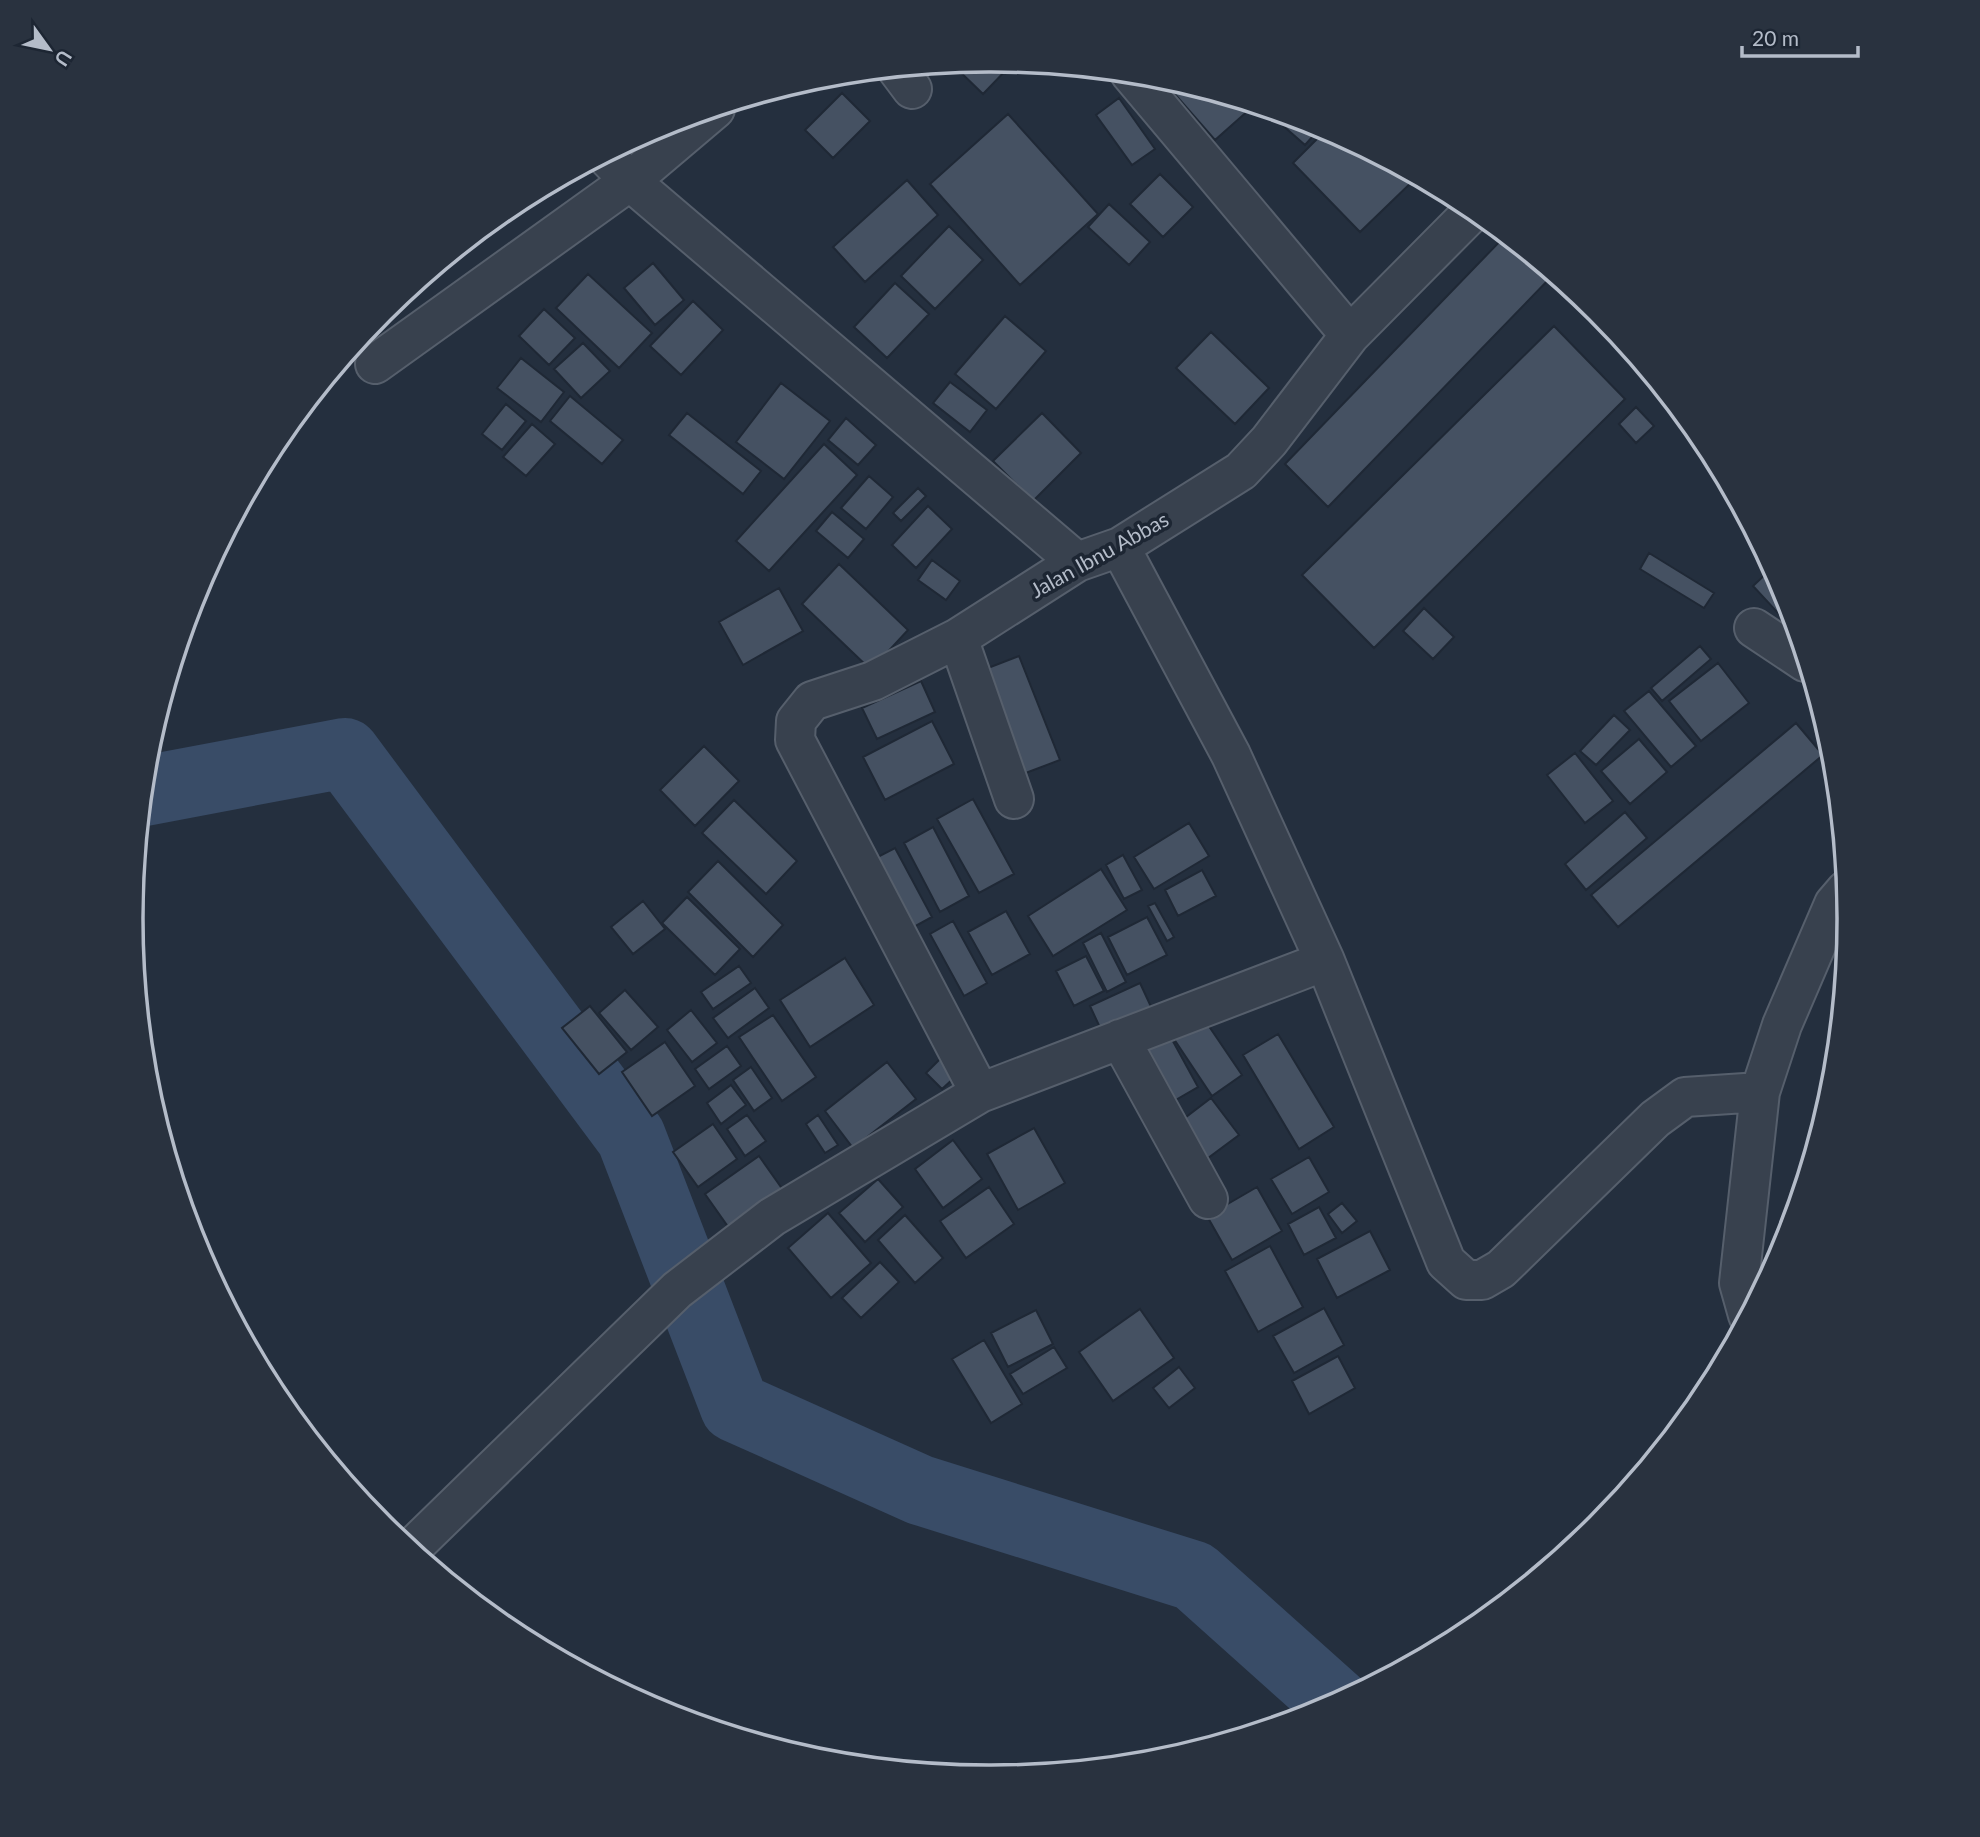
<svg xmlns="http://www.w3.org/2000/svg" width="1980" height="1837" viewBox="0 0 1980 1837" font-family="Lato,sans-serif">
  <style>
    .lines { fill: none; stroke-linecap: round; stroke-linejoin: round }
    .river { stroke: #394c67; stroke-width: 70 }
    .building { fill: #455162; stroke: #1f2835; stroke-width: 2 }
    .minor-casing { stroke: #565f6c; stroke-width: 42 }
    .minor { stroke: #38414e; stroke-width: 38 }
    .labels { text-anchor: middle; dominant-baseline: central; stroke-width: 7; stroke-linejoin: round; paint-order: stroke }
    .street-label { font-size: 21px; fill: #b4bcc9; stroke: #1d2633 }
    .rim { fill: none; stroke: #b4bcc9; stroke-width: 3.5 }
  </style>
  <rect width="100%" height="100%" fill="#242f3e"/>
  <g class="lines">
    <!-- river -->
    <path class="river" d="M 144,791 L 345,753 L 631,1137 L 735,1407 L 920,1490 L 1194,1576 L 1336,1703"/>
  </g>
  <!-- building -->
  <path class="building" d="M 990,60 L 1007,61 L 1011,65 L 983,94 L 952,64 Z
    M 1159,76 L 1244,102 L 1250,109 L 1215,140 Z
    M 842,93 L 870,121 L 833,158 L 805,130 Z
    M 1119,98 L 1155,149 L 1132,165 L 1096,115 Z
    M 1276,112 L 1319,125 L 1322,126 L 1305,145 L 1272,116 Z
    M 1008,114 L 1098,214 L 1020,285 L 930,184 Z
    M 1327,129 L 1417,177 L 1360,232 L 1293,163 Z
    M 1160,174 L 1193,207 L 1163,237 L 1130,204 Z
    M 907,180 L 938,215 L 865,282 L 833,247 Z
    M 1109,204 L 1150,242 L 1129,265 L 1088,227 Z
    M 949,226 L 983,260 L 935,309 L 901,276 Z
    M 1505,236 L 1553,275 L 1328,507 L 1285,464 Z
    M 653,263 L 684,300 L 655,325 L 624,288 Z
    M 588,274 L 652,333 L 619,368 L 556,308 Z
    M 895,283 L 929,314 L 887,358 L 854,327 Z
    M 693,301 L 723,330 L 681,375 L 650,346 Z
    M 544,309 L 575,338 L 549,365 L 519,336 Z
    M 1005,316 L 1046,351 L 996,409 L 955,374 Z
    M 1554,326 L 1625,399 L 1374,648 L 1302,575 Z
    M 1211,332 L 1269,388 L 1235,424 L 1176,368 Z
    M 583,343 L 610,371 L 581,398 L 554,369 Z
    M 521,358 L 564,392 L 541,422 L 497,388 Z
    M 950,382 L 987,410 L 970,432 L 933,403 Z
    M 781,383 L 830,421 L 784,479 L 736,442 Z
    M 570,396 L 623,440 L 602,464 L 550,421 Z
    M 506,404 L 526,421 L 502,450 L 482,434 Z
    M 1636,407 L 1654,426 L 1636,443 L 1619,424 Z
    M 687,413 L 761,471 L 743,494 L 669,435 Z
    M 1042,413 L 1081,453 L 1033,501 L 993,461 Z
    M 846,418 L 876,445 L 858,465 L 828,440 Z
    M 532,424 L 555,444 L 526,476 L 503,457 Z
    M 824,444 L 857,475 L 769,571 L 736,541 Z
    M 869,476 L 893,497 L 866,529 L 841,508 Z
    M 918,488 L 926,496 L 901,521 L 893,513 Z
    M 928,506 L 952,529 L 916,568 L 892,545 Z
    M 832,512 L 864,539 L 848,558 L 816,531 Z
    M 1649,553 L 1714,593 L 1704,608 L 1640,569 Z
    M 932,560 L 960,581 L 946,600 L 918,580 Z
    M 839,564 L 908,630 L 871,670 L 802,604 Z
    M 1772,568 L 1784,590 L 1794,624 L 1791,627 L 1753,586 Z
    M 779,588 L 803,631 L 743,665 L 719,622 Z
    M 1424,608 L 1454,637 L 1433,659 L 1403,631 Z
    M 1700,646 L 1711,659 L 1662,701 L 1651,688 Z
    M 1019,656 L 1060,760 L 1015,777 L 975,673 Z
    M 1718,663 L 1749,703 L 1701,741 L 1669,701 Z
    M 921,681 L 935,712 L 877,739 L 862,708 Z
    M 1649,691 L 1696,746 L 1671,767 L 1624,711 Z
    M 1614,715 L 1630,730 L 1596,765 L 1580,751 Z
    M 932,721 L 954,764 L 885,800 L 863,757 Z
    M 1796,723 L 1823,755 L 1618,927 L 1591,895 Z
    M 1639,739 L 1667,772 L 1630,804 L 1601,771 Z
    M 704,746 L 739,781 L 695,826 L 660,790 Z
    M 1575,753 L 1613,801 L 1585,823 L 1547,775 Z
    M 973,799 L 1014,874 L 979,893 L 937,819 Z
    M 734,800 L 797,861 L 766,894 L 702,833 Z
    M 1625,812 L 1647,838 L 1586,890 L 1565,864 Z
    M 1189,823 L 1209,856 L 1154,889 L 1134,857 Z
    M 933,827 L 969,896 L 940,912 L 904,843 Z
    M 895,848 L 932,917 L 901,934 L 864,864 Z
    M 1123,855 L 1142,890 L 1124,899 L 1106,865 Z
    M 718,861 L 783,925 L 753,957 L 688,892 Z
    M 1101,869 L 1127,910 L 1053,956 L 1028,916 Z
    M 1202,870 L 1216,896 L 1178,916 L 1165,890 Z
    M 687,897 L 740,949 L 715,975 L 662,923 Z
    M 643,901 L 665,929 L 633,954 L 611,927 Z
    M 1155,903 L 1174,937 L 1167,941 L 1148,906 Z
    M 1006,911 L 1030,954 L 992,975 L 968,932 Z
    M 1147,917 L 1167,955 L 1127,975 L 1108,937 Z
    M 953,921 L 987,983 L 964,996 L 930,934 Z
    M 1101,933 L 1126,982 L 1107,992 L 1083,943 Z
    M 1086,956 L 1104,991 L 1074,1006 L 1056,971 Z
    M 845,958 L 874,1005 L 810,1047 L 780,1000 Z
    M 739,966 L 751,983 L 713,1009 L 701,992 Z
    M 1140,983 L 1153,1011 L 1103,1034 L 1090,1006 Z
    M 755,988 L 769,1008 L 728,1038 L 713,1018 Z
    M 625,990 L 658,1027 L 631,1050 L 599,1013 Z
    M 590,1006 L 627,1052 L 599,1074 L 562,1028 Z
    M 691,1010 L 717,1043 L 692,1062 L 667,1030 Z
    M 773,1015 L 816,1077 L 782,1101 L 739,1037 Z
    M 1204,1019 L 1242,1075 L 1212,1096 L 1174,1039 Z
    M 1169,1034 L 1198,1087 L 1167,1105 L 1137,1052 Z
    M 1278,1034 L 1334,1127 L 1299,1149 L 1243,1055 Z
    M 665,1042 L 695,1086 L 652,1116 L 622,1072 Z
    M 727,1046 L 741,1066 L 709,1089 L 695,1069 Z
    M 940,1059 L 955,1077 L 942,1089 L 926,1073 Z
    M 887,1062 L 916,1099 L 853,1148 L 825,1111 Z
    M 751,1067 L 772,1098 L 754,1111 L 733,1080 Z
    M 731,1085 L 746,1105 L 721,1124 L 707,1103 Z
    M 1211,1098 L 1239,1135 L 1204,1161 L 1177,1124 Z
    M 747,1115 L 766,1141 L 745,1156 L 727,1129 Z
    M 818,1115 L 838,1145 L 825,1153 L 806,1124 Z
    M 713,1124 L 737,1159 L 698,1187 L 673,1152 Z
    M 1034,1128 L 1065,1183 L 1018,1210 L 987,1154 Z
    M 953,1140 L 982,1179 L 943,1208 L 915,1169 Z
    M 759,1156 L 783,1190 L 729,1228 L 705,1194 Z
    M 1309,1157 L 1329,1192 L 1292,1214 L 1271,1179 Z
    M 878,1179 L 903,1207 L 865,1242 L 839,1213 Z
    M 989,1187 L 1014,1224 L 966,1258 L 940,1221 Z
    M 1257,1187 L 1282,1231 L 1232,1260 L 1207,1216 Z
    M 1342,1203 L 1357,1221 L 1342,1233 L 1328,1214 Z
    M 1319,1207 L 1336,1238 L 1304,1255 L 1288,1224 Z
    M 828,1213 L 871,1263 L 831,1298 L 788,1248 Z
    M 905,1215 L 943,1258 L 915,1283 L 878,1240 Z
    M 1370,1231 L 1390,1270 L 1337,1298 L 1317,1259 Z
    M 1270,1246 L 1303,1307 L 1258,1332 L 1225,1271 Z
    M 880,1262 L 899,1282 L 861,1318 L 842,1298 Z
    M 1324,1308 L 1344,1345 L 1294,1373 L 1273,1336 Z
    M 1140,1309 L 1174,1358 L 1113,1401 L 1079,1352 Z
    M 1036,1310 L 1053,1344 L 1008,1367 L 991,1333 Z
    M 984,1340 L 1022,1404 L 991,1423 L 952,1359 Z
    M 1054,1347 L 1067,1368 L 1023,1394 L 1010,1374 Z
    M 1338,1356 L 1355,1388 L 1309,1414 L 1292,1381 Z
    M 1179,1367 L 1195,1388 L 1169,1408 L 1153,1388 Z"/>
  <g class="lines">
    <defs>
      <path id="minor" d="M 897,69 L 912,89
        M 1130,73 L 1350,335
        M 605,155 L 630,181 L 1077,562
        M 375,364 L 630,181 L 715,109
        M 1120,547 L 1231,755 L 1325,961 L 1446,1262 L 1466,1280 L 1482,1280 L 1501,1269 L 1655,1119 L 1685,1097 L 1760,1092
        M 1754,628 L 1805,662
        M 958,638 L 1014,799
        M 1120,1039 L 1208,1199
        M 980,1093 L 1325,961
        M 1748,1315 L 1739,1283 L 1760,1092 L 1782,1025 L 1834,904 L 1846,890
        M 411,1549 L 677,1290 L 772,1217 L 980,1093 L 795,740 L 796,721 L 812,701 L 873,681 L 958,638 L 1077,562 L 1120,547 L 1241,471 L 1269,441 L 1350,335 L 1474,210"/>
    </defs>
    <!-- minor casing -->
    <use href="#minor" class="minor-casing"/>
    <!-- minor -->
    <use href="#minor" class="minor"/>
  </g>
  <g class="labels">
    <!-- street labels -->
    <g class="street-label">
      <text transform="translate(1099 554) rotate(-29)">Jalan Ibnu Abbas</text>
    </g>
  </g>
  <!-- crop -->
  <path d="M0 0H1980V1837H0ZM989 72H991A846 846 0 0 1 1837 918V919A846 846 0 0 1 991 1765H989A846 846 0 0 1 143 919V918A846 846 0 0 1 989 72Z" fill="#29323f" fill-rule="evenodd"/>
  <path class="rim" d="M989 72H991A846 846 0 0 1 1837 918V919A846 846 0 0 1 991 1765H989A846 846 0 0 1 143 919V918A846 846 0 0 1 989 72Z"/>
  <!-- north arrow -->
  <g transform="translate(49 49) rotate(123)" stroke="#1d2633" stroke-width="5" paint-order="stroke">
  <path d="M0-5L12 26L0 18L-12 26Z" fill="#b4bcc9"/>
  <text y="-10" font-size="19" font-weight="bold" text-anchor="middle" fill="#b4bcc9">U</text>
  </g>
  <!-- scale -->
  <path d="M1742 46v10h116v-10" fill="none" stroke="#b4bcc9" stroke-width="3.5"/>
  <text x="1752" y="46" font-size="21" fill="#b4bcc9" stroke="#1d2633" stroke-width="5" paint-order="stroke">20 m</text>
</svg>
